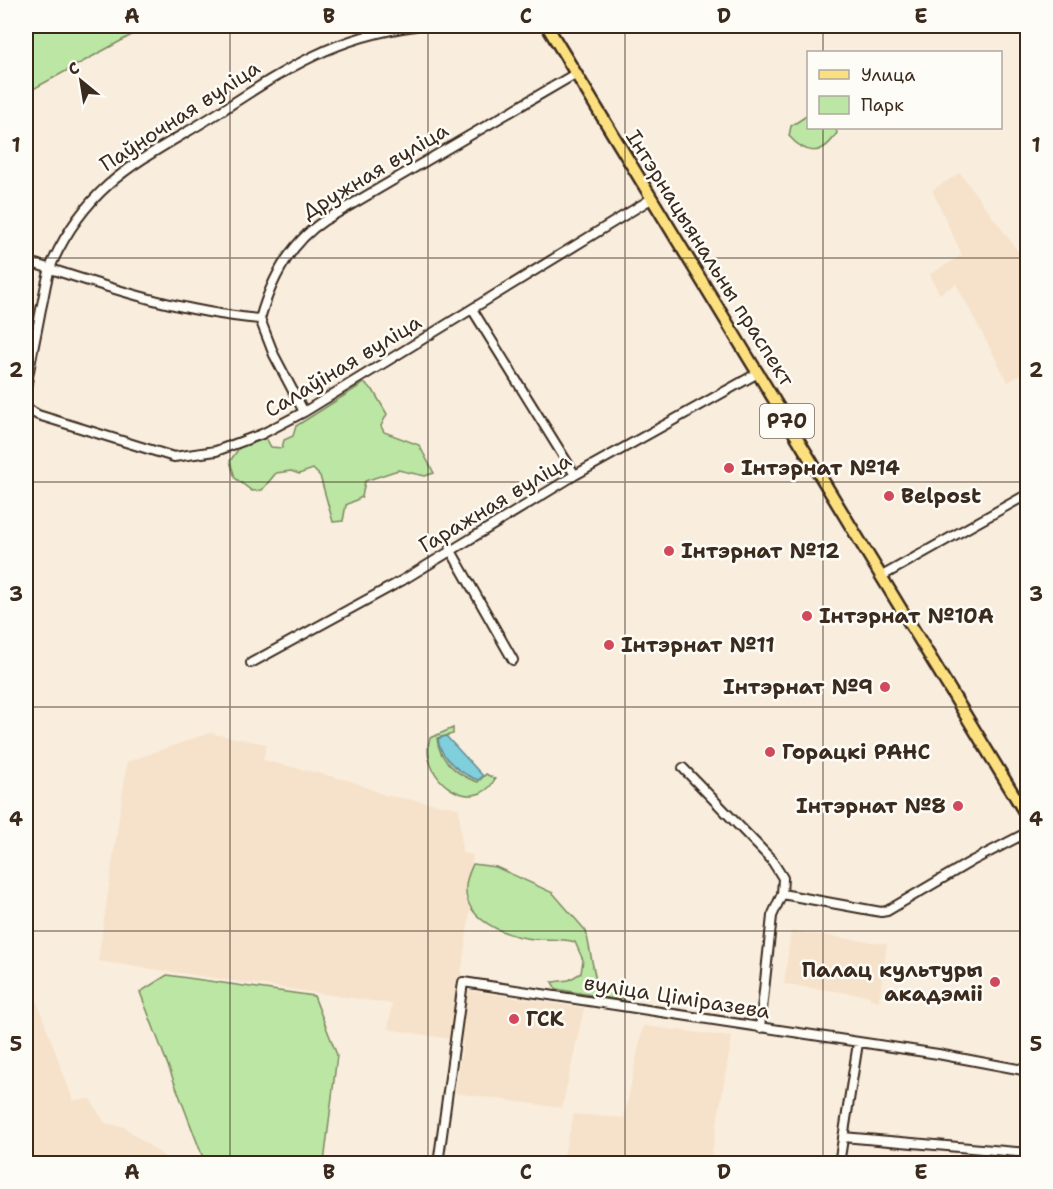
<svg xmlns="http://www.w3.org/2000/svg" width="1053" height="1189" viewBox="0 0 1053 1189" font-family="'Shantell Sans',sans-serif">
  <style>
    .built { fill: #f6e2ca }
    .green { fill: #bbe6a3; stroke: #7b8860; stroke-width: 1.5 }
    .water { fill: #80cfdd; stroke: #648d91; stroke-width: 1.5 }
    .lines { fill: none; stroke-linecap: round; stroke-linejoin: round }
    .minor-casing { stroke: #3b2a1e; stroke-width: 12 }
    .major-casing { stroke: #3b2a1e; stroke-width: 15 }
    .minor { stroke: #fdfcf7; stroke-width: 8 }
    .major { stroke: #fce080; stroke-width: 10 }
    .grid { fill: none; stroke: #3b2a1e; stroke-width: 1.5; stroke-opacity: 0.55 }
    .poi-dot { fill: #d1495b; stroke: #fdfcf7; stroke-width: 2 }
    .labels { text-anchor: middle; dominant-baseline: central; stroke-width: 5; stroke-linejoin: round; paint-order: stroke }
    .shield { fill: #fdfcf7; stroke: #75695f; stroke-width: 1.5 }
    .shield-label { font-size: 20px; font-weight: bold; fill: #3b2a1e }
    .street-label { font-size: 21px; fill: #3b2a1e; stroke: #fdfcf7 }
    .poi-label { font-size: 21px; font-weight: bold; fill: #3b2a1e; stroke: #fdfcf7; text-anchor: start }
    .neatline { fill: none; stroke: #3b2a1e; stroke-width: 2 }
    .grid-label { font-size: 20px; text-anchor: middle; font-weight: bold; fill: #3b2a1e }
  </style>
  <rect width="100%" height="100%" fill="#f9eddd"/>
  <filter id="ink" filterUnits="userSpaceOnUse"><feTurbulence type="fractalNoise" baseFrequency=".0167" numOctaves="2"/><feDisplacementMap in="SourceGraphic" scale="12" xChannelSelector="R" yChannelSelector="G"/><feConvolveMatrix kernelMatrix="1 2 1 2 8 2 1 2 1" color-interpolation-filters="sRGB"/></filter>
  <g filter="url(#ink)">
    <!-- built -->
    <path class="built" d="M 960,173 L 1027,263 L 1027,371 L 1008,382 L 956,284 L 939,294 L 930,274 L 962,255 L 932,190 Z
      M 209,733 L 267,744 L 263,760 L 351,781 L 384,795 L 459,808 L 462,853 L 473,855 L 466,903 L 471,904 L 459,989 L 584,1008 L 562,1108 L 455,1093 L 463,1041 L 388,1029 L 392,1004 L 98,961 L 127,762 Z
      M 791,931 L 887,944 L 879,1001 L 870,999 L 870,996 L 784,984 Z
      M 32,988 L 73,1100 L 90,1099 L 105,1123 L 124,1127 L 173,1163 L 26,1163 L 26,990 Z
      M 643,1026 L 732,1037 L 710,1163 L 562,1163 L 574,1114 L 624,1118 Z"/>
    <!-- green -->
    <path class="green" d="M 26,26 L 148,26 L 26,93 Z
      M 808,115 L 808,128 L 836,128 L 837,133 C 822,157 806,155 789,136 L 791,126 Z
      M 364,383 L 373,390 L 387,414 L 381,426 L 384,432 L 419,445 L 434,473 L 425,476 L 398,470 L 365,481 L 362,497 L 346,505 L 343,521 L 333,522 L 320,476 L 313,469 L 299,474 L 291,471 L 276,473 L 262,490 L 252,491 L 235,478 L 230,461 L 239,448 L 266,438 L 271,447 L 282,448 L 284,440 L 293,436 L 296,426 Z
      M 453,728 L 453,734 L 437,738 C 438,759 458,776 478,782 L 486,774 L 495,779 C 475,818 417,779 430,738 Z
      M 473,864 L 496,867 L 553,893 L 586,931 L 597,986 L 618,995 L 626,1001 L 556,989 L 552,982 L 569,980 L 581,973 L 583,960 L 575,942 C 562,938 547,940 533,939 C 506,936 463,920 466,886 C 466,879 470,871 473,864 Z
      M 167,975 L 314,996 L 337,1055 L 324,1163 L 205,1163 L 140,992 Z"/>
    <!-- water -->
    <path class="water" d="M 446,736 L 483,776 L 478,780 C 461,774 440,758 438,739 Z"/>
    <g class="lines">
      <defs>
        <path id="minor" d="M 26,261 C 103,286 179,312 260,319
          M 472,309 L 575,475
          M 26,389 C 30,363 36,336 41,309 C 45,293 46,276 53,261 C 92,177 147,158 218,113 C 286,69 333,37 415,26
          M 26,408 L 38,415 L 174,457 L 216,451 L 262,434 L 304,412 L 651,199
          M 304,412 L 274,355 L 260,319 C 271,280 291,242 325,220 L 575,74
          M 450,549 L 513,660
          M 882,576 L 1028,494
          M 251,663 L 403,580 L 575,475 L 758,373
          M 683,768 L 771,859 L 783,878 L 782,894 L 772,916 L 760,1028
          M 782,894 L 881,912 L 887,911 L 972,861 L 1028,832
          M 843,1137 L 1028,1153
          M 438,1164 L 463,982 L 938,1054 L 1028,1071
          M 839,1164 L 858,1043"/>
        <path id="major" d="M 547,26 L 1028,818"/>
      </defs>
      <!-- minor casing -->
      <use href="#minor" class="minor-casing"/>
      <!-- major casing -->
      <use href="#major" class="major-casing"/>
      <!-- minor -->
      <use href="#minor" class="minor"/>
      <!-- major -->
      <use href="#major" class="major"/>
    </g>
  </g>
  <!-- grid -->
  <path class="grid" d="M 230,26 L 230,1164M 428,26 L 428,1164M 625,26 L 625,1164M 823,26 L 823,52M 823,128 L 823,1164M 26,258 L 1028,258M 26,482 L 1028,482M 26,707 L 1028,707M 26,931 L 1028,931"/>
  <!-- markers -->
  <g class="poi-dot">
    <circle cx="729" cy="468" r="6"/>
    <circle cx="889" cy="496" r="6"/>
    <circle cx="669" cy="551" r="6"/>
    <circle cx="807" cy="616" r="6"/>
    <circle cx="609" cy="645" r="6"/>
    <circle cx="885" cy="687" r="6"/>
    <circle cx="770" cy="752" r="6"/>
    <circle cx="958" cy="806" r="6"/>
    <circle cx="995" cy="982" r="6"/>
    <circle cx="514" cy="1019" r="6"/>
  </g>
  <g class="labels">
    <!-- shield labels -->
    <rect class="shield" x="760" y="404" width="54" height="34" rx="4.5"/>
    <g class="shield-label">
      <text x="787" y="421">Р70</text>
    </g>
    <!-- street labels -->
    <g class="street-label">
      <text transform="translate(180 116) rotate(-33)">Паўночная вуліца</text>
      <text transform="translate(375 171) rotate(-31)">Дружная вуліца</text>
      <text transform="translate(710 258) rotate(58)">Інтэрнацыянальны праспект</text>
      <text transform="translate(343 366) rotate(-31)">Салаўіная вуліца</text>
      <text transform="translate(495 503) rotate(-31)">Гаражная вуліца</text>
      <text transform="translate(677 997) rotate(9)">вуліца Ціміразева</text>
    </g>
    <!-- poi labels -->
    <g class="poi-label">
      <text x="741" y="468">Інтэрнат №14</text>
      <text x="901" y="496">Belpost</text>
      <text x="681" y="551">Інтэрнат №12</text>
      <text x="819" y="616">Інтэрнат №10А</text>
      <text x="621" y="645">Інтэрнат №11</text>
      <text x="873" y="687" text-anchor="end">Інтэрнат №9</text>
      <text x="782" y="752">Горацкі РАНС</text>
      <text x="946" y="806" text-anchor="end">Інтэрнат №8</text>
      <text x="983" y="970" text-anchor="end">Палац культуры<tspan x="983" dy="24">акадэміі</tspan></text>
      <text x="526" y="1019">ГСК</text>
    </g>
  </g>
  <!-- margin -->
  <rect width="1053" height="1189" fill="none" stroke="#fdfcf7" stroke-width="66"/>
  <!-- legend -->
  <rect x="807" y="51" width="195" height="78" fill="#fdfcf7" stroke="#afa8a0" stroke-width="1.5"/>
  <rect x="819" y="70" width="30" height="9" fill="#fce080" stroke="#afa8a0" stroke-width="1.5"/>
  <text x="861" y="81" font-size="18" fill="#3b2a1e">Улица</text>
  <rect x="819" y="96" width="30" height="18" fill="#bbe6a3" stroke="#afa8a0" stroke-width="1.5"/>
  <text x="861" y="111" font-size="18" fill="#3b2a1e">Парк</text>
  <!-- north arrow -->
  <g transform="translate(81 81) rotate(330)" stroke="#fdfcf7" stroke-width="4.5" paint-order="stroke">
  <path d="M0-4.5L10 22L0 15L-10 22Z" fill="#3b2a1e"/>
  <text y="-9" font-size="16" font-weight="bold" text-anchor="middle" fill="#3b2a1e">С</text>
  </g>
  <rect x="33" y="33" width="987" height="1123" class="neatline"/>
  <g class="grid-label">
    <text x="132" y="23">A</text>
    <text x="329" y="23">B</text>
    <text x="526" y="23">C</text>
    <text x="724" y="23">D</text>
    <text x="921" y="23">E</text>
    <text x="16" y="152">1</text>
    <text x="1036" y="152">1</text>
    <text x="16" y="377">2</text>
    <text x="1036" y="377">2</text>
    <text x="16" y="601">3</text>
    <text x="1036" y="601">3</text>
    <text x="16" y="826">4</text>
    <text x="1036" y="826">4</text>
    <text x="16" y="1051">5</text>
    <text x="1036" y="1051">5</text>
    <text x="132" y="1179">A</text>
    <text x="329" y="1179">B</text>
    <text x="526" y="1179">C</text>
    <text x="724" y="1179">D</text>
    <text x="921" y="1179">E</text>
  </g>
</svg>
